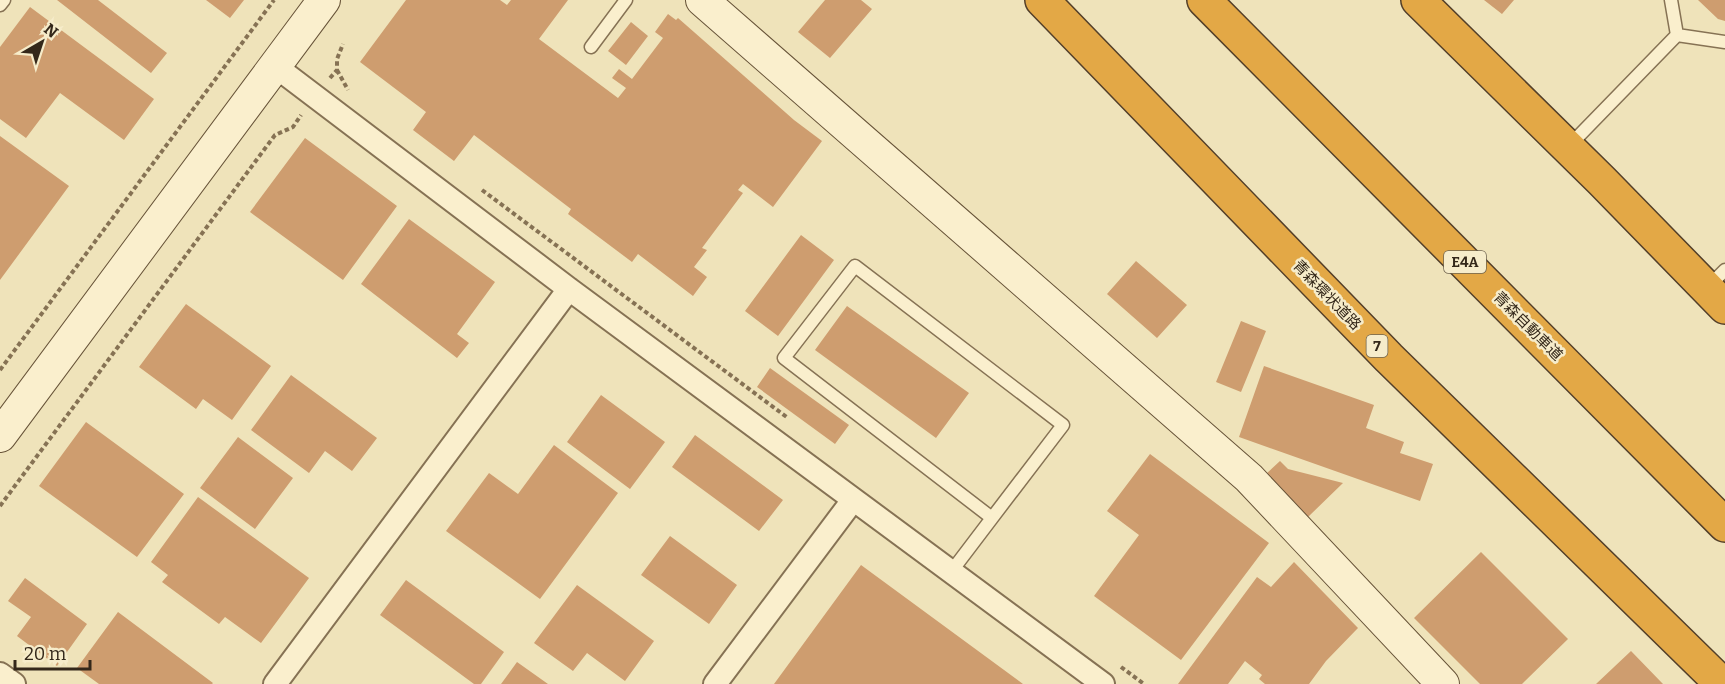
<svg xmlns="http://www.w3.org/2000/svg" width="1725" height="684" viewBox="0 0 1725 684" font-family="Bitter,'Noto Sans JP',serif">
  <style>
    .building { fill: #ce9d6f }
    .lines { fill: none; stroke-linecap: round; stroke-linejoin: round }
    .lane-casing { stroke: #867254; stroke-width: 15 }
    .street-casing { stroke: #867254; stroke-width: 26 }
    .secondary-casing { stroke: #675338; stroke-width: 34 }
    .highway-casing { stroke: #533f29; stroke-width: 36 }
    .path { stroke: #867254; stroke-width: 4; stroke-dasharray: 4.5 3; stroke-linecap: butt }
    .lane { stroke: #faefcd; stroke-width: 12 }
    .street { stroke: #faefcd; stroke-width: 22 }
    .secondary { stroke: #faefcd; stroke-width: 32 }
    .highway { stroke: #e3a846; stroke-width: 33 }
    .labels { text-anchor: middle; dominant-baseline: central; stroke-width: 5; stroke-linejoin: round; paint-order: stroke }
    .shield { fill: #f6ecca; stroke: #6e634f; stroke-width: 1.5 }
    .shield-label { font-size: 14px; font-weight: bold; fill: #34281a }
    .street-label { font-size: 15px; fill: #34281a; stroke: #f6ecca }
  </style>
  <rect width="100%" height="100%" fill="#efe3ba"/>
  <!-- building -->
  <path class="building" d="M 57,0 L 98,0 L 167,53 L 151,73 Z
    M 206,0 L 244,0 L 230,18 Z
    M 406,0 L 500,0 L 507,5 L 511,0 L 568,0 L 539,39 L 618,98 L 626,88 L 612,78 L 619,69 L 632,79 L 663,38 L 655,32 L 668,14 L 676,20 L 678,18 L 794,120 L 822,141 L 773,207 L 743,184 L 738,190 L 743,193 L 702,248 L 707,250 L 694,267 L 707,277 L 693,296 L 638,254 L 632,262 L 568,214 L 571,209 L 474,135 L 454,161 L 413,130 L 426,112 L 360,62 Z
    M 825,0 L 861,0 L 872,9 L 830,58 L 798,32 Z
    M 1484,0 L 1514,0 L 1502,14 Z
    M 1698,0 L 1725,0 L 1725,21 L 1718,19 Z
    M 30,7 L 154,99 L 124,140 L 60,93 L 26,138 L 0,119 L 0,47 Z
    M 631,22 L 648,36 L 626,65 L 608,51 Z
    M 0,136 L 69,186 L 0,280 Z
    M 305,138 L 397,206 L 343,280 L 250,212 Z
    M 409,219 L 495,282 L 457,334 L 469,343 L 457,358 L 361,284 Z
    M 801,235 L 834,260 L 778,336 L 745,311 Z
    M 1136,261 L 1187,305 L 1157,338 L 1107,294 Z
    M 186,304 L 271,366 L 232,420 L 203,399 L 196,409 L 139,367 Z
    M 847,306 L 969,393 L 936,438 L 815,350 Z
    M 1241,321 L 1266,331 L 1241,392 L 1216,382 Z
    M 1264,366 L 1374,405 L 1366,428 L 1404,442 L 1400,453 L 1433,464 L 1420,501 L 1239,437 Z
    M 770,368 L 849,425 L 835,444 L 757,387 Z
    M 291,375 L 377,438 L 352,471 L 325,451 L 309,473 L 251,430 Z
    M 601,395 L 665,442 L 630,489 L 567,442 Z
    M 86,422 L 184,494 L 137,557 L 39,486 Z
    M 695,435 L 783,500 L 759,531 L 672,467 Z
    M 238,437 L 293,478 L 255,529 L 200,488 Z
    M 554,445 L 618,493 L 540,599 L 446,531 L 489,473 L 518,494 Z
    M 1150,454 L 1269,543 L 1181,660 L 1094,596 L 1139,535 L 1107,511 Z
    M 1280,461 L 1288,469 L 1343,483 L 1308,517 L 1266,474 Z
    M 198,497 L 309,578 L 261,643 L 225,617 L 219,624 L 162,582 L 168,575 L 151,562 Z
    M 670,536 L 737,585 L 709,624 L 641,575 Z
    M 1481,552 L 1568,639 L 1522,684 L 1480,684 L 1414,618 Z
    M 1294,562 L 1358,628 L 1326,661 L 1309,684 L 1265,684 L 1259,679 L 1262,675 L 1245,661 L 1228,684 L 1178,684 L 1257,577 L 1271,587 Z
    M 861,565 L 1023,684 L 774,684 Z
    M 25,578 L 87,624 L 57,666 L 17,636 L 31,617 L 8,601 Z
    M 406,580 L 504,652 L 481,684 L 474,684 L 380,615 Z
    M 577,585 L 654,641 L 625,681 L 587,653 L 573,671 L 534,643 Z
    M 118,612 L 213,683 L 212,684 L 99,684 L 77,668 Z
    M 1631,651 L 1663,684 L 1596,684 Z
    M 517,662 L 548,684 L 501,684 Z"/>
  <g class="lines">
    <defs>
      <path id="lane" d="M 0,5 L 4,0
        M 1677,35 L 1725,42
        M 591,47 L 626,0
        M 1569,146 L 1677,35 L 1671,0
        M 1708,287 L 1725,270
        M 951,572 L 992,518 L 784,358 L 855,266 L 1063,425 L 992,518"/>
      <path id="street" d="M 275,66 L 569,289 L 1103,684
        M 0,674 L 14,684
        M 275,684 L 569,289
        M 715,684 L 853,500"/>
      <path id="secondary" d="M 702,0 L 1249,478 L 1443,684
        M 0,436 L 324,0"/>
      <path id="highway" d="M 1042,0 L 1389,358 L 1722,684
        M 1204,0 L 1725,525
        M 1418,0 L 1602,181 L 1725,307"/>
    </defs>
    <!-- lane casing -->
    <use href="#lane" class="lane-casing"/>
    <!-- street casing -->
    <use href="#street" class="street-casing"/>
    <!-- secondary casing -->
    <use href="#secondary" class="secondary-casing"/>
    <!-- highway casing -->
    <use href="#highway" class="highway-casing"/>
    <!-- path -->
    <path class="path" d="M 337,70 L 348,90
      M 330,78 L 337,70 L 337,59 L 343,44
      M 482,190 L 788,418
      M 0,370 L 274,0
      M 0,506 L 275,135 L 293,127 L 301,115
      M 1121,667 L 1144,684"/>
    <!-- lane -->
    <use href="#lane" class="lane"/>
    <!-- street -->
    <use href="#street" class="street"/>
    <!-- secondary -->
    <use href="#secondary" class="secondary"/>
    <!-- highway -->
    <use href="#highway" class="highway"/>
  </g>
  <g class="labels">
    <!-- shield labels -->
    <g class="shield">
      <rect x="1444" y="251" width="42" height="22" rx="4.5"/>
      <rect x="1366.5" y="335" width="21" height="22" rx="4.5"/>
    </g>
    <g class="shield-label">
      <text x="1465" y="262">E4A</text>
      <text x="1377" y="346">7</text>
    </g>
    <!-- street labels -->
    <g class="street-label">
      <text transform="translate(1327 295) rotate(46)">青森環状道路</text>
      <text transform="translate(1528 326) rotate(45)">青森自動車道</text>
    </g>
  </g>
  <!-- north arrow -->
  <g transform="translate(42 42) rotate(39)" stroke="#f6ecca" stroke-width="4.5" paint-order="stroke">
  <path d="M0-4.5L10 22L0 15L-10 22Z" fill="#34281a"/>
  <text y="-9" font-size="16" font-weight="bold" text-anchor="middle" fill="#34281a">N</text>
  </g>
  <!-- scale -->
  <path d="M15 660v9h75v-9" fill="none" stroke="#34281a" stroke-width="3"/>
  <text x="24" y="660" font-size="18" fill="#34281a" stroke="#f6ecca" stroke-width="4.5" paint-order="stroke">20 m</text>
</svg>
